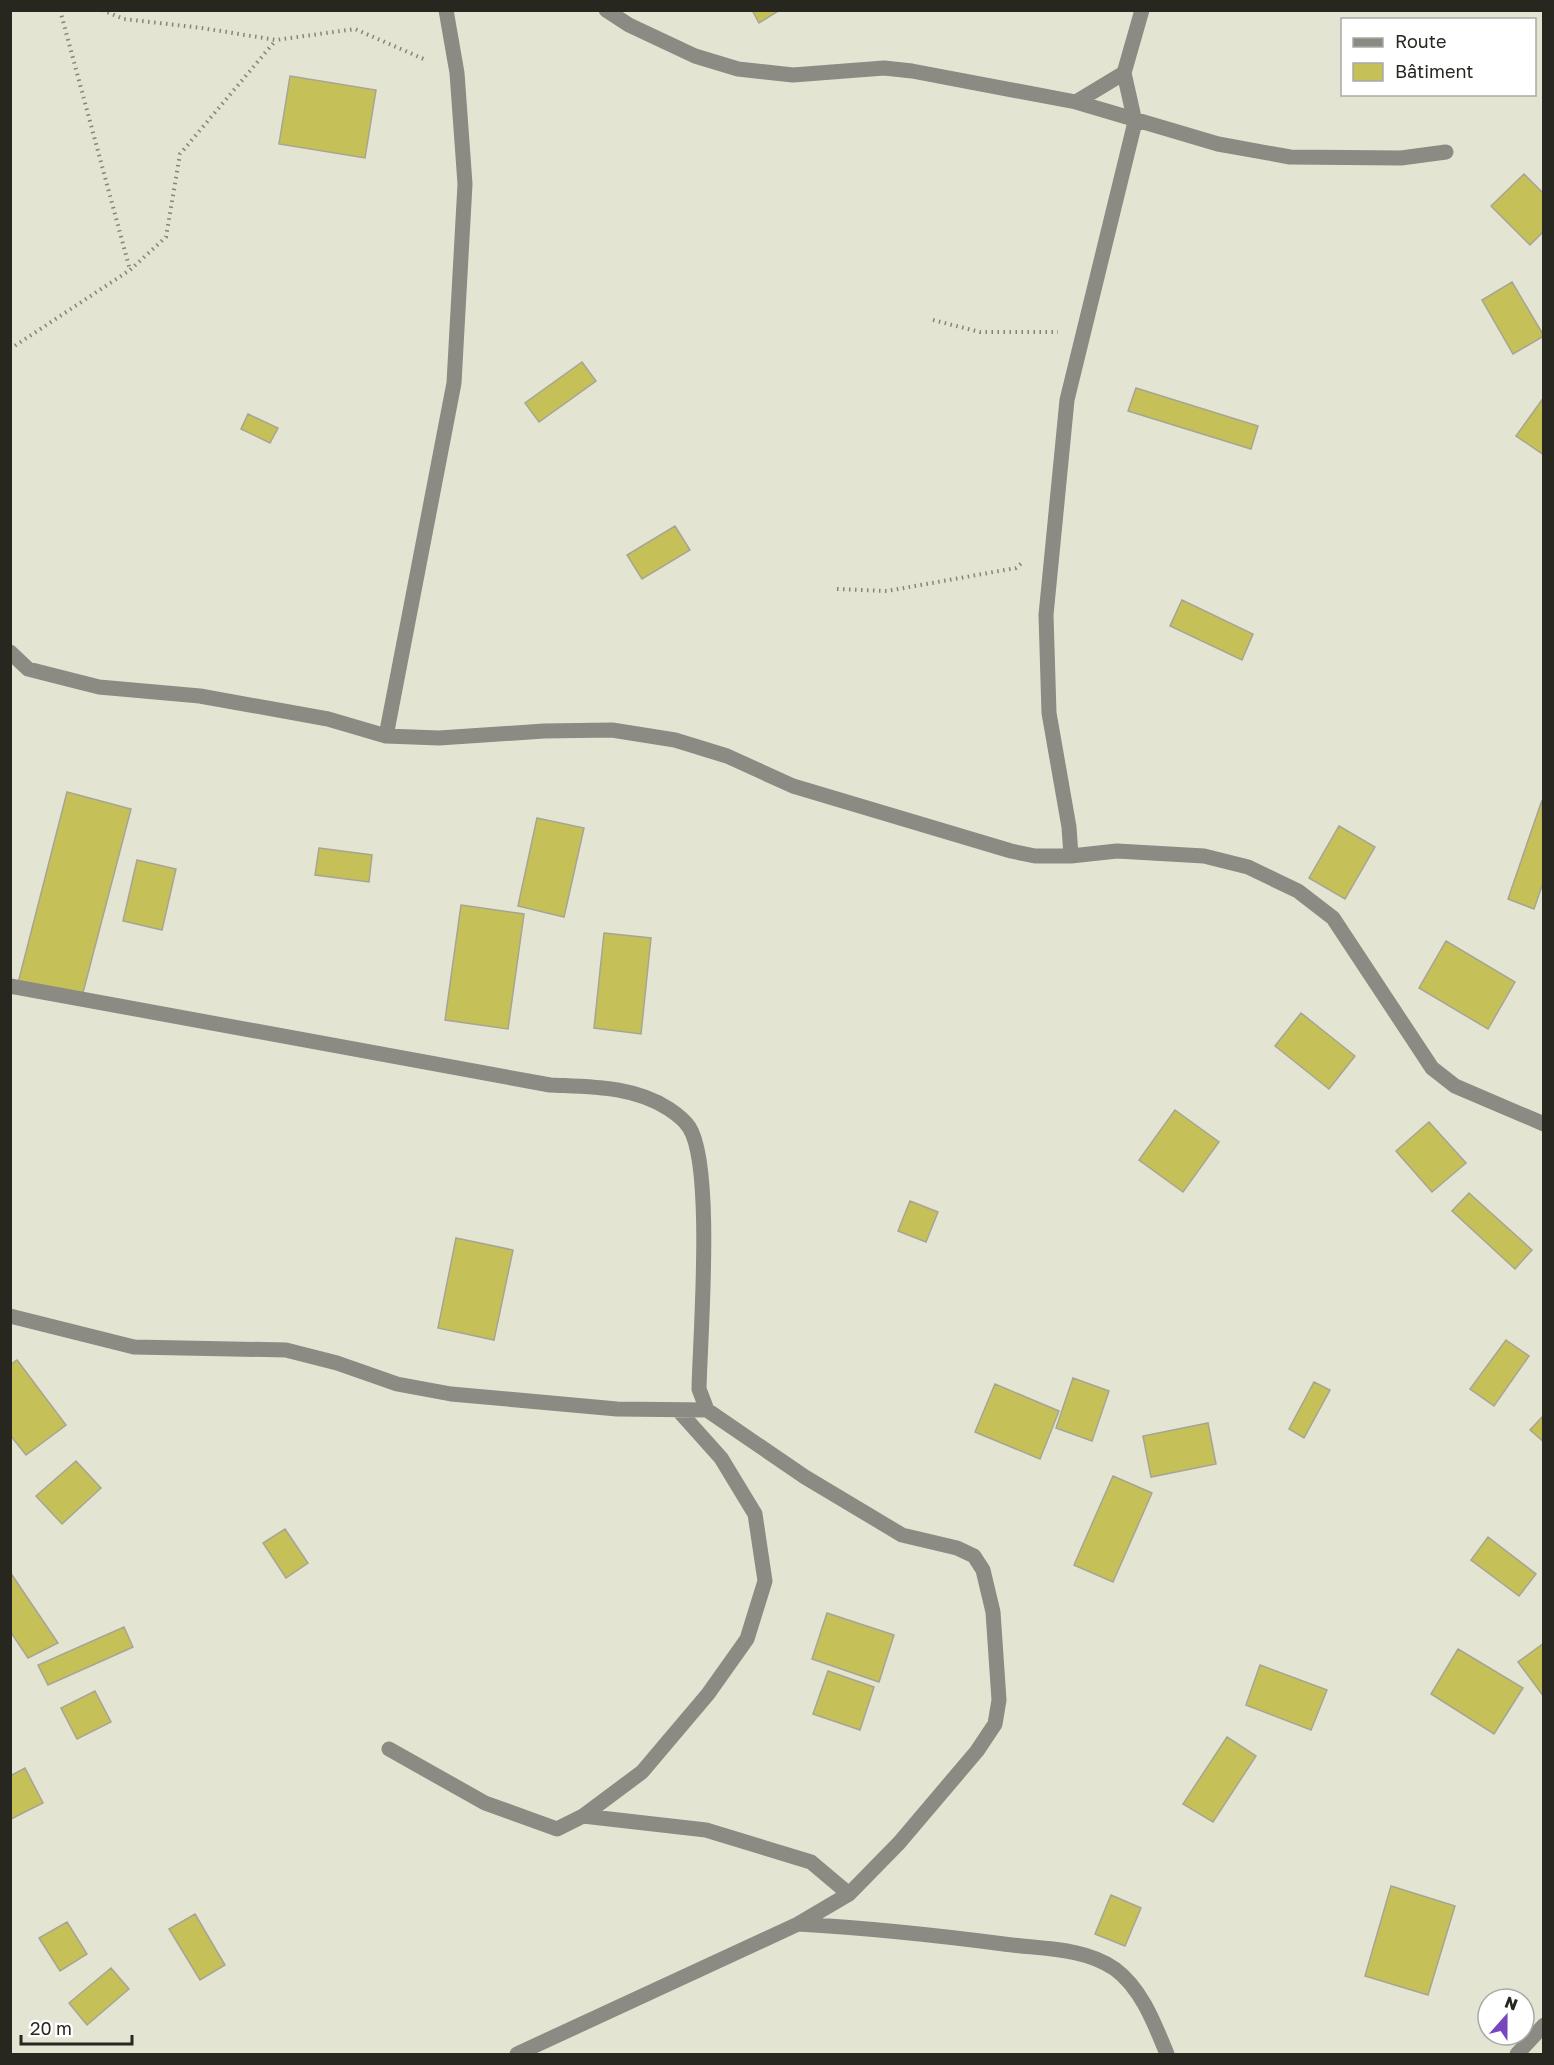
<svg xmlns="http://www.w3.org/2000/svg" width="1554" height="2065" viewBox="0 0 1554 2065" font-family="'Golos Text',sans-serif">
  <style>
    .building { fill: #c6c058; stroke: #a6a594; stroke-width: 1.5 }
    .lines { fill: none; stroke-linecap: round; stroke-linejoin: round }
    .path { stroke: #858579; stroke-width: 4; stroke-dasharray: 1.5 4.5; stroke-linecap: butt }
    .minor { stroke: #8b8a83; stroke-width: 15 }
  </style>
  <rect width="100%" height="100%" fill="#e4e4d2"/>
  <!-- building -->
  <path class="building" d="M 752,10 L 780,10 L 759,23 Z
    M 290,76 L 376,90 L 365,158 L 279,144 Z
    M 1524,174 L 1544,194 L 1544,231 L 1530,245 L 1491,206 Z
    M 1512,282 L 1544,336 L 1513,354 L 1482,300 Z
    M 582,362 L 596,381 L 539,422 L 525,403 Z
    M 1136,388 L 1258,426 L 1251,449 L 1128,411 Z
    M 1544,397 L 1544,455 L 1516,436 Z
    M 248,414 L 278,428 L 270,443 L 241,429 Z
    M 675,526 L 690,550 L 642,579 L 627,555 Z
    M 1182,600 L 1253,634 L 1242,660 L 1170,626 Z
    M 67,792 L 131,809 L 80,1004 L 17,987 Z
    M 1542,800 L 1544,880 L 1534,909 L 1508,899 Z
    M 537,818 L 584,828 L 564,917 L 518,906 Z
    M 1339,826 L 1375,847 L 1345,899 L 1309,878 Z
    M 319,848 L 372,855 L 369,882 L 315,875 Z
    M 137,860 L 176,869 L 162,930 L 123,921 Z
    M 461,905 L 524,914 L 508,1029 L 445,1020 Z
    M 604,933 L 651,938 L 641,1034 L 594,1028 Z
    M 1446,941 L 1515,982 L 1488,1029 L 1419,988 Z
    M 1301,1013 L 1355,1056 L 1329,1089 L 1275,1046 Z
    M 1175,1110 L 1219,1142 L 1183,1192 L 1139,1160 Z
    M 1429,1122 L 1466,1163 L 1432,1192 L 1396,1151 Z
    M 1469,1193 L 1532,1250 L 1515,1269 L 1452,1211 Z
    M 910,1201 L 938,1212 L 926,1242 L 898,1231 Z
    M 456,1238 L 513,1250 L 494,1340 L 438,1328 Z
    M 1506,1340 L 1529,1356 L 1494,1406 L 1470,1389 Z
    M 17,1360 L 66,1425 L 26,1455 L 10,1435 L 10,1365 Z
    M 1073,1378 L 1109,1391 L 1092,1441 L 1056,1428 Z
    M 1314,1382 L 1330,1390 L 1304,1438 L 1289,1429 Z
    M 995,1384 L 1059,1411 L 1040,1459 L 975,1432 Z
    M 1544,1415 L 1544,1442 L 1530,1430 Z
    M 1208,1423 L 1216,1464 L 1151,1477 L 1143,1436 Z
    M 76,1461 L 101,1488 L 62,1524 L 36,1496 Z
    M 1113,1476 L 1152,1493 L 1113,1582 L 1074,1565 Z
    M 285,1529 L 308,1563 L 286,1578 L 263,1543 Z
    M 1488,1537 L 1536,1574 L 1519,1596 L 1471,1560 Z
    M 10,1572 L 58,1643 L 28,1658 L 10,1631 Z
    M 827,1613 L 894,1635 L 879,1682 L 812,1659 Z
    M 124,1627 L 133,1647 L 48,1685 L 38,1665 Z
    M 1544,1643 L 1544,1697 L 1518,1662 Z
    M 1458,1649 L 1523,1688 L 1494,1734 L 1431,1694 Z
    M 1260,1665 L 1327,1690 L 1311,1730 L 1246,1705 Z
    M 828,1671 L 874,1687 L 860,1730 L 813,1714 Z
    M 95,1691 L 111,1722 L 77,1739 L 61,1708 Z
    M 1227,1737 L 1256,1756 L 1213,1822 L 1183,1804 Z
    M 25,1768 L 43,1803 L 11,1819 L 10,1776 Z
    M 1391,1886 L 1455,1906 L 1428,1995 L 1365,1976 Z
    M 1111,1895 L 1141,1908 L 1125,1946 L 1095,1934 Z
    M 195,1914 L 225,1965 L 200,1980 L 169,1929 Z
    M 67,1922 L 87,1954 L 60,1971 L 39,1938 Z
    M 111,1968 L 129,1989 L 87,2025 L 69,2003 Z"/>
  <g class="lines">
    <!-- path -->
    <path class="path" d="M 60,10 L 130,270
      M 102,10 L 124,19 L 202,28 L 276,40 L 355,29 L 426,60
      M 933,320 L 980,332 L 1058,332
      M 10,349 L 130,270 L 166,237 L 180,154 L 276,40
      M 837,589 L 887,591 L 1016,568 L 1024,561"/>
    <!-- minor -->
    <path class="minor" d="M 606,10 L 629,25 L 695,56 L 738,69 L 793,75 L 884,68 L 912,71 L 1076,102 L 1218,144 L 1290,157 L 1401,158 L 1446,152
      M 1142,10 L 1124,73 L 1135,122 L 1067,400 L 1046,615 L 1049,713 L 1069,827 L 1071,856 L 1117,851 L 1204,856 L 1248,867 L 1298,891 L 1333,918 L 1432,1068 L 1455,1086 L 1544,1124
      M 1076,102 L 1124,73
      M 10,652 L 28,669 L 99,687 L 200,696 L 328,719 L 386,736 L 439,738 L 544,731 L 612,730 L 675,740 L 727,756 L 793,786 L 1011,851 L 1035,856 L 1071,856
      M 386,736 L 454,383 L 465,184 L 457,73 L 446,10
      M 10,986 L 550,1085 C 591,1087 634,1086 669,1109 C 675,1113 685,1121 689,1127 C 714,1165 700,1338 699,1389 L 707,1410 L 805,1477 L 902,1535 L 957,1548 L 974,1556 L 983,1570 L 993,1612 L 999,1700 L 995,1724 L 977,1751 L 899,1843 L 849,1894 L 798,1924 L 517,2054
      M 10,1316 L 134,1347 L 286,1350 L 337,1363 L 397,1384 L 451,1394 L 617,1409 L 707,1410
      M 389,1749 L 485,1803 L 557,1829 L 583,1816 L 706,1830 L 811,1862 L 849,1894
      M 583,1816 L 642,1772 L 708,1694 L 747,1639 L 765,1581 L 755,1514 L 721,1458 L 678,1410
      M 798,1924 C 868,1928 935,1935 1004,1944 C 1040,1949 1084,1947 1115,1969 C 1142,1989 1155,2025 1167,2054
      M 1517,2054 L 1544,2025"/>
  </g>
  <!-- border -->
  <rect width="1554" height="2065" fill="none" stroke="#272720" stroke-width="24"/>
  <!-- legend -->
  <rect x="1341" y="18" width="195" height="78" fill="#ffffff" stroke="#a9a9a6" stroke-width="1.5"/>
  <rect x="1353" y="38" width="30" height="9" fill="#8b8a83" stroke="#a9a9a6" stroke-width="1.5"/>
  <text x="1395" y="48" font-size="18" fill="#272720">Route</text>
  <rect x="1353" y="63" width="30" height="18" fill="#c6c058" stroke="#a9a9a6" stroke-width="1.5"/>
  <text x="1395" y="78" font-size="18" fill="#272720">Bâtiment</text>
  <!-- north arrow -->
  <g transform="translate(1506 2017) rotate(21)"><circle r="28" fill="#ffffff" stroke="#a9a9a6" stroke-width="1.5"/>
  <path d="M0-4.5L10 22L0 15L-10 22Z" fill="#7846bd"/>
  <text y="-9" font-size="16" font-weight="bold" text-anchor="middle" fill="#272720">N</text>
  </g>
  <!-- scale -->
  <path d="M21 2035v9h111v-9" fill="none" stroke="#272720" stroke-width="3"/>
  <text x="30" y="2035" font-size="18" fill="#272720" stroke="#ffffff" stroke-width="4.5" paint-order="stroke">20 m</text>
</svg>
